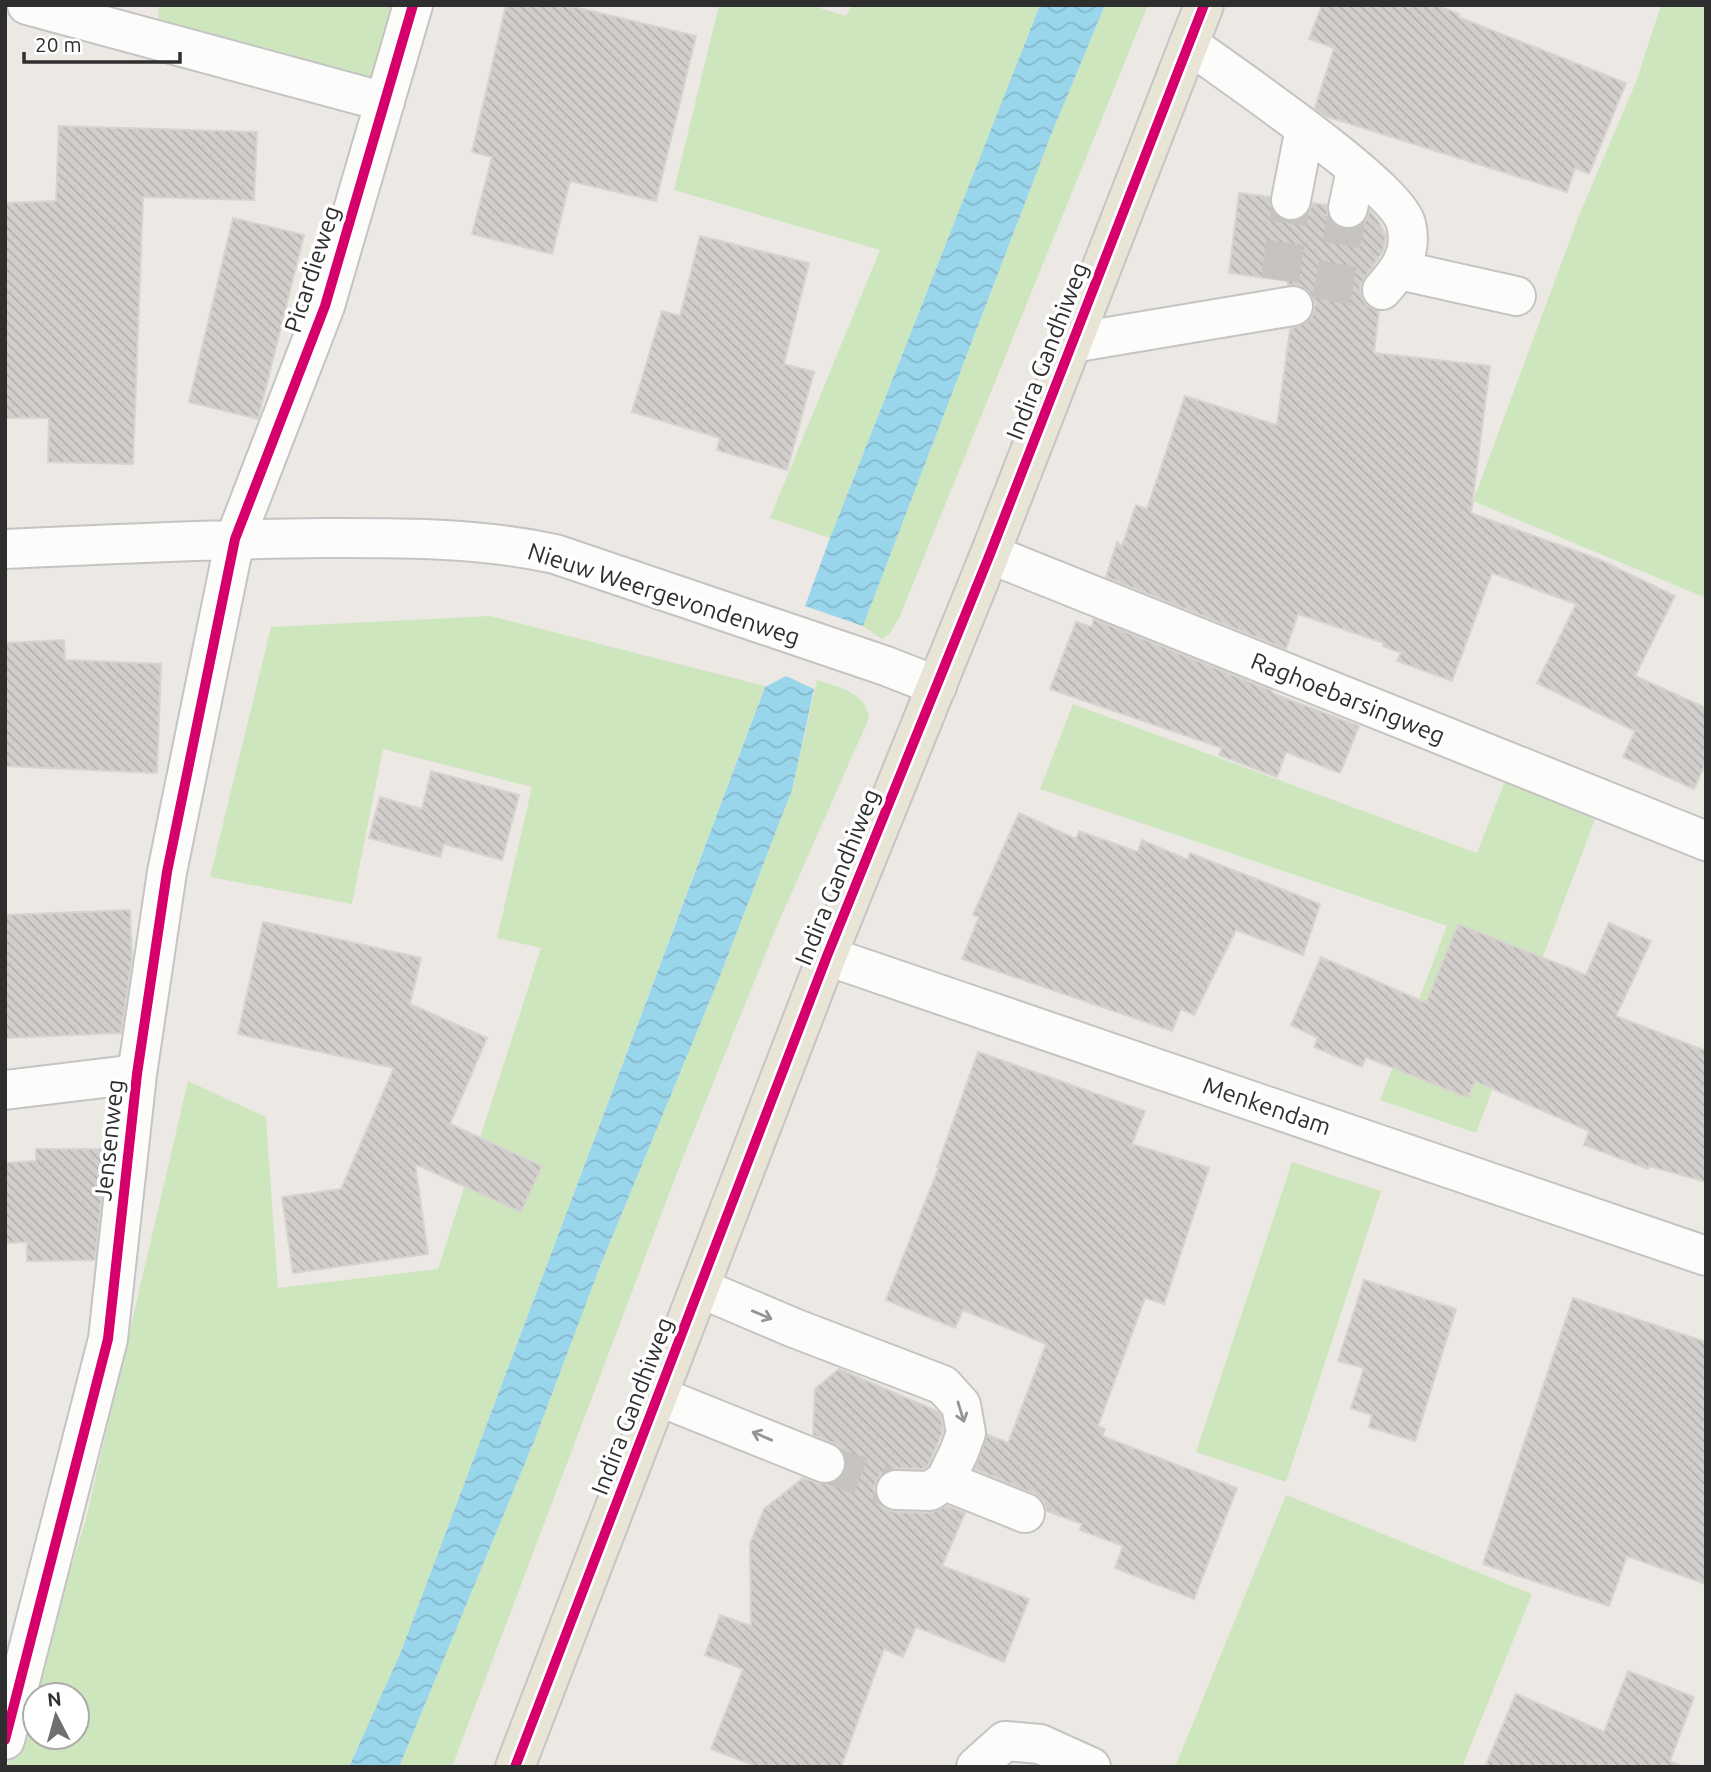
<svg xmlns="http://www.w3.org/2000/svg" width="1711" height="1772" viewBox="0 0 1711 1772" font-family="Ubuntu,sans-serif">
  <style>
    .grass { fill: #cee6be; fill-rule: evenodd }
    .water { fill: url(#water-waves) }
    .building { fill: url(#building-back-hatch); stroke: #d7d4d0; stroke-width: 2 }
    .lines { fill: none; stroke-linecap: round; stroke-linejoin: round }
    .minor-tunnel { stroke: #c6c3c0; stroke-width: 38; stroke-dasharray: 38 19; stroke-linecap: butt }
    .minor-casing { stroke: #c5c4c5; stroke-width: 42 }
    .major-casing { stroke: #c6c5c4; stroke-width: 42 }
    .minor { stroke: #fcfcfb; stroke-width: 38 }
    .major { stroke: #e8e4d6; stroke-width: 38 }
    .cycleway-casing { stroke: #fff; stroke-width: 15 }
    .cycleway { stroke: #d6006c; stroke-width: 10 }
    .oneway { stroke: #959594 }
    .labels { text-anchor: middle; dominant-baseline: central; stroke-width: 7; stroke-linejoin: round; paint-order: stroke }
    .street-label { font-size: 24px; fill: #2e2e2e; stroke: #fff }
  </style>
  <defs>
    <pattern id="water-waves" width="16" height="10" patternUnits="userSpaceOnUse" patternTransform="scale(1.75)"><rect width="16" height="10" fill="#99d6ec"/><path d="M0 5q4-4 8 0t8 0" fill="none" stroke="#84b8cb"/></pattern>
    <pattern id="building-back-hatch" width="6" height="6" patternUnits="userSpaceOnUse" patternTransform="scale(1.75)"><rect width="6" height="6" fill="#d1cecb"/><path d="M-1 5l2 2M0 0l6 6M5-1l2 2" fill="none" stroke="#b4b1af"/></pattern>
  </defs>
  <rect width="100%" height="100%" fill="#ece8e4"/>
  <!-- grass -->
  <path class="grass" d="M 159,5 L 425,5 L 388,87 L 158,23 Z
    M 719,5 L 810,5 L 846,16 L 852,5 L 1040,5 L 830,538 L 770,518 L 880,250 L 674,190 Z
    M 1105,5 L 1148,5 L 900,616 L 890,633 L 882,639 L 863,626 L 1051,135 Z
    M 1661,5 L 1706,5 L 1706,598 L 1473,501 L 1580,213 L 1636,82 Z
    M 490,616 L 765,686 L 400,1654 L 349,1767 L 7,1767 L 85,1523 L 188,1081 L 266,1117 L 278,1288 L 438,1269 L 541,948 L 497,938 L 532,787 L 383,749 L 352,904 L 210,877 L 271,627 ZM 35,1695 L 77,1695 L 77,1737 L 35,1737 Z
    M 817,680 C 840,688 865,691 869,718 L 776,928 L 680,1165 L 452,1767 L 399,1767 L 535,1439 L 601,1264 L 718,981 L 792,790 Z
    M 1073,704 L 1477,853 L 1505,781 L 1597,814 L 1476,1133 L 1380,1100 L 1447,926 L 1040,789 Z
    M 1292,1162 L 1381,1191 L 1286,1482 L 1196,1452 Z
    M 1286,1495 L 1532,1594 L 1462,1767 L 1175,1767 Z"/>
  <!-- water -->
  <path class="water" d="M 1040,5 L 1105,5 L 1051,135 L 863,626 L 805,606 L 830,538 Z
    M 786,676 L 814,689 L 792,790 L 718,981 L 601,1264 L 535,1439 L 399,1767 L 349,1767 L 400,1654 L 765,687 Z"/>
  <!-- building -->
  <path class="building" d="M 506,5 L 566,5 L 696,36 L 656,201 L 570,181 L 552,254 L 472,234 L 492,157 L 472,152 Z
    M 1322,5 L 1437,5 L 1459,14 L 1458,17 L 1626,83 L 1589,174 L 1575,168 L 1567,192 L 1325,116 L 1315,108 L 1334,48 L 1309,39 Z
    M 59,126 L 257,132 L 254,200 L 143,197 L 133,464 L 48,462 L 49,418 L 5,418 L 5,203 L 56,201 Z
    M 1239,193 L 1270,197 L 1271,208 L 1276,216 L 1288,222 L 1299,220 L 1307,215 L 1313,203 L 1327,205 L 1327,215 L 1333,224 L 1344,229 L 1354,229 L 1364,223 L 1370,211 L 1378,220 L 1386,236 L 1383,251 L 1360,286 L 1362,298 L 1367,306 L 1379,311 L 1374,353 L 1490,366 L 1471,513 L 1598,559 L 1675,596 L 1635,676 L 1706,708 L 1706,762 L 1694,789 L 1623,757 L 1635,731 L 1537,683 L 1576,604 L 1492,573 L 1452,681 L 1397,661 L 1401,653 L 1383,646 L 1384,643 L 1298,614 L 1286,649 L 1106,577 L 1117,542 L 1122,546 L 1136,505 L 1147,509 L 1185,396 L 1277,425 L 1290,329 L 1307,322 L 1313,314 L 1315,303 L 1309,292 L 1300,285 L 1288,285 L 1288,281 L 1229,273 Z
    M 233,218 L 304,235 L 258,419 L 189,402 Z
    M 700,236 L 809,263 L 784,364 L 814,372 L 787,470 L 717,450 L 720,438 L 632,412 L 662,311 L 680,316 Z
    M 1094,619 L 1272,691 L 1272,693 L 1359,726 L 1340,773 L 1286,752 L 1277,777 L 1219,755 L 1222,748 L 1050,689 L 1076,622 L 1092,627 Z
    M 64,640 L 65,660 L 161,664 L 157,773 L 5,766 L 5,643 Z
    M 431,771 L 519,795 L 502,860 L 444,844 L 440,857 L 369,838 L 380,797 L 422,809 Z
    M 1019,813 L 1076,839 L 1079,831 L 1138,852 L 1142,840 L 1188,860 L 1190,853 L 1320,904 L 1303,955 L 1236,930 L 1194,1015 L 1181,1009 L 1172,1031 L 962,959 L 979,917 L 973,915 Z
    M 130,910 L 132,959 L 121,1033 L 5,1038 L 5,915 Z
    M 263,922 L 421,958 L 410,1004 L 487,1038 L 450,1124 L 542,1166 L 521,1212 L 415,1164 L 428,1254 L 293,1273 L 282,1197 L 341,1189 L 394,1068 L 238,1034 Z
    M 1609,923 L 1651,941 L 1616,1016 L 1706,1051 L 1706,1182 L 1649,1166 L 1648,1169 L 1584,1145 L 1589,1131 L 1475,1081 L 1468,1098 L 1366,1057 L 1362,1067 L 1314,1047 L 1318,1038 L 1291,1025 L 1321,957 L 1426,1003 L 1458,924 L 1586,975 Z
    M 978,1052 L 1145,1111 L 1132,1144 L 1209,1168 L 1164,1304 L 1145,1298 L 1098,1426 L 1105,1429 L 1102,1436 L 1237,1488 L 1194,1599 L 1115,1568 L 1123,1546 L 1080,1530 L 1082,1524 L 1047,1511 L 1043,1500 L 1033,1493 L 975,1469 L 987,1434 L 1008,1443 L 1046,1344 L 963,1310 L 955,1328 L 886,1300 L 939,1167 L 937,1167 Z
    M 36,1149 L 107,1149 L 95,1260 L 27,1261 L 27,1242 L 5,1243 L 5,1163 L 36,1161 Z
    M 1364,1280 L 1456,1309 L 1415,1441 L 1369,1427 L 1372,1415 L 1351,1408 L 1364,1368 L 1338,1361 Z
    M 1573,1298 L 1706,1342 L 1706,1584 L 1627,1556 L 1609,1606 L 1483,1564 Z
    M 839,1369 L 937,1411 L 941,1415 L 943,1431 L 928,1466 L 924,1469 L 897,1468 L 885,1471 L 877,1479 L 874,1489 L 877,1501 L 885,1509 L 895,1512 L 930,1513 L 948,1506 L 965,1513 L 942,1566 L 1029,1599 L 1004,1662 L 916,1627 L 903,1657 L 884,1649 L 841,1767 L 758,1767 L 711,1749 L 743,1669 L 705,1655 L 720,1615 L 751,1626 L 750,1544 L 764,1509 L 803,1478 L 818,1483 L 829,1484 L 838,1481 L 845,1472 L 846,1459 L 842,1449 L 833,1443 L 813,1435 L 815,1389 Z
    M 1628,1671 L 1694,1697 L 1670,1761 L 1684,1767 L 1485,1767 L 1516,1694 L 1604,1732 Z"/>
  <g class="lines">
    <!-- minor-tunnel -->
    <path class="minor-tunnel" d="M 1280,280 L 1291,200
      M 1331,301 L 1348,208
      M 825,1463 L 896,1490"/>
    <defs>
      <path id="minor" d="M 27,5 L 385,102
        M 1189,44 C 1227,72 1397,187 1406,224 C 1413,252 1400,270 1382,290
        M 1291,200 L 1305,128
        M 1348,208 L 1356,170
        M 1399,270 L 1516,296
        M 1072,343 L 1293,306
        M 5,549 C 110,544 215,539 321,538 C 400,538 477,537 555,554 L 886,666 L 937,686
        M 990,554 L 1706,841
        M 827,956 L 1706,1256
        M 5,1090 L 137,1074
        M 700,1288 L 794,1328 L 943,1385 L 961,1405 L 966,1433 L 959,1452 L 945,1481 L 930,1491 L 896,1490
        M 658,1396 L 825,1463
        M 945,1481 L 1025,1513
        M 5,1740 L 108,1339 L 137,1074 L 167,872 L 235,539 L 325,306 L 413,5
        M 976,1767 L 1005,1741 L 1040,1744 L 1091,1767"/>
      <path id="major" d="M 515,1767 L 827,956 L 990,554 L 1204,5"/>
    </defs>
    <!-- minor casing -->
    <use href="#minor" class="minor-casing"/>
    <!-- major casing -->
    <use href="#major" class="major-casing"/>
    <!-- minor -->
    <use href="#minor" class="minor"/>
    <!-- major -->
    <use href="#major" class="major"/>
    <defs>
      <path id="cycleway" d="M 5,1740 L 108,1339 L 137,1074 L 167,872 L 235,539 L 325,306 L 413,5
        M 515,1767 L 827,956 L 990,554 L 1204,5"/>
    </defs>
    <!-- cycleway casing -->
    <use href="#cycleway" class="cycleway-casing"/>
    <!-- cycleway -->
    <use href="#cycleway" class="cycleway"/>
  </g>
  <!-- one-way arrows -->
  <defs><path id="oneway-shaft" d="M-6 0H5M1.5-3L5.5 0L1.5 3" fill="none" stroke-width="1.6" stroke-linecap="round" stroke-linejoin="round" transform="scale(1.75)"/></defs>
  <g class="oneway">
    <use href="#oneway-shaft" transform="translate(762 1315) rotate(23)"/>
    <use href="#oneway-shaft" transform="translate(961 1412) rotate(73)"/>
    <use href="#oneway-shaft" transform="translate(762 1436) rotate(-157)"/>
  </g>
  <g class="labels">
    <!-- street labels -->
    <g class="street-label">
      <text transform="translate(312 269) rotate(-72)">Picardieweg</text>
      <text transform="translate(1047 351) rotate(-69)">Indira Gandhiweg</text>
      <text transform="translate(664 594) rotate(18)">Nieuw Weergevondenweg</text>
      <text transform="translate(1348 698) rotate(22)">Raghoebarsingweg</text>
      <text transform="translate(837 877) rotate(-68)">Indira Gandhiweg</text>
      <text transform="translate(1267 1106) rotate(19)">Menkendam</text>
      <text transform="translate(109 1140) rotate(-84)">Jensenweg</text>
      <text transform="translate(632 1406) rotate(-69)">Indira Gandhiweg</text>
    </g>
  </g>
  <!-- border -->
  <rect width="1711" height="1772" fill="none" stroke="#2e2e2e" stroke-width="14"/>
  <!-- north arrow -->
  <g transform="translate(56 1716) rotate(354)"><circle r="33" fill="#ffffff" stroke="#ababab" stroke-width="2"/>
  <path d="M0-5L12 26L0 18L-12 26Z" fill="#706f6e"/>
  <text y="-10" font-size="19" font-weight="bold" text-anchor="middle" fill="#2e2e2e">N</text>
  </g>
  <!-- scale -->
  <path d="M24 52v10h156v-10" fill="none" stroke="#2e2e2e" stroke-width="3.5"/>
  <text x="35" y="52" font-size="21" fill="#2e2e2e" stroke="#ffffff" stroke-width="5" paint-order="stroke">20 m</text>
</svg>
